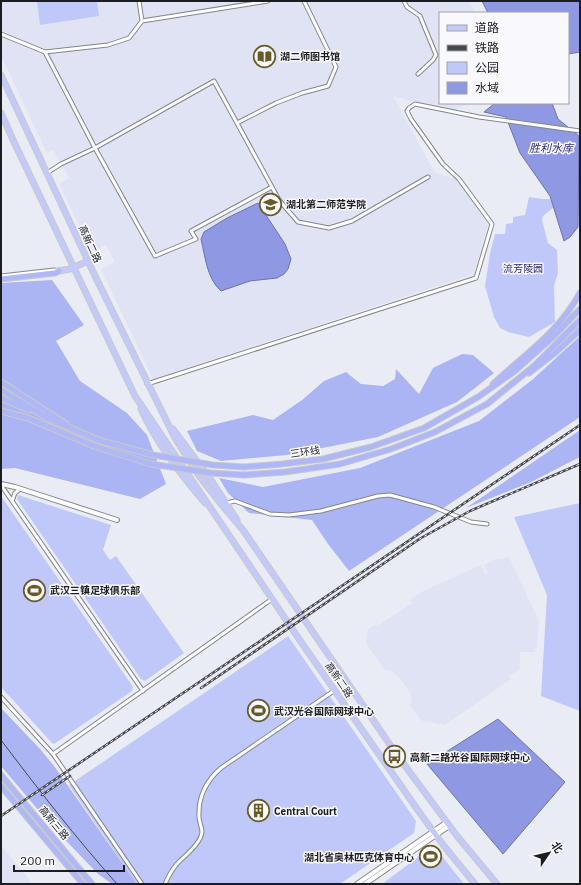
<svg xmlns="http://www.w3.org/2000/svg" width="581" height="885" viewBox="0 0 581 885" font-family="'IBM Plex Sans','Noto Sans SC',sans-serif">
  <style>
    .built { fill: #dfe3f4 }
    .green { fill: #c0c8fa }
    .forest { fill: #acb5f3 }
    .water { fill: #8e98e3; stroke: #6c73a8 }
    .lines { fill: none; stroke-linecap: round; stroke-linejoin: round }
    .minor-casing { stroke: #84868e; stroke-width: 5 }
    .tertiary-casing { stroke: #84868e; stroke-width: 6 }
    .primary-casing { stroke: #c9c9c9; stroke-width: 7 }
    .trunk-casing { stroke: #c9c9c9; stroke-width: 7 }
    .minor { stroke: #fff; stroke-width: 3 }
    .tertiary { stroke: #fff; stroke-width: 4 }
    .primary { stroke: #c3c9f8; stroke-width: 5 }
    .trunk { stroke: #afb7f6; stroke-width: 5 }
    .tram { stroke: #47484c; stroke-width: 1 }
    .rail-casing { stroke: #47484c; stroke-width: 2.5 }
    .rail { stroke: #f9f9fd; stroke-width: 1; stroke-dasharray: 3; stroke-linecap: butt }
    .trunk-bridge-casing { stroke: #c9c9c9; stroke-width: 7; stroke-linecap: butt }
    .trunk-bridge { stroke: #afb7f6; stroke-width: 5 }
    .labels { text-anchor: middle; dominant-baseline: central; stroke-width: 3; stroke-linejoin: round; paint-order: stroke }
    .poi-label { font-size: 10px; font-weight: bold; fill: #1c1d20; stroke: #f9f9fd; text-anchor: start }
    .street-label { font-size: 10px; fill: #1c1d20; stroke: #f9f9fd }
    .park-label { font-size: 10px; fill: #251e74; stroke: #f9f9fd }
    .water-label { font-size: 11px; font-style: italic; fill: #2e2c83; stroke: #f9f9fd }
  </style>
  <rect width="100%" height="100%" fill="#eaecf5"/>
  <!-- built -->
  <path class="built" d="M 1,1 L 470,1 L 475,13 L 440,13 L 440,103 L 470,103 L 451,112 L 393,96 L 435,173 L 456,179 L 488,224 L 474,274 L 153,379 L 101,269 L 115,262 L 106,245 L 92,252 L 59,184 L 69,178 L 53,150 L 47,153 L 1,56 Z
    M 509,557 L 539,621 L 537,648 L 535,649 L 535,652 L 520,652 L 520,669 L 509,676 L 511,679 L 445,725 L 422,721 L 410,705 L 412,700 L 410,692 L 399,677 L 390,670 L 385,670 L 366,643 L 368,629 L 376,624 L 377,626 L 412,603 L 410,600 L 423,591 L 481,565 L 486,575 L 488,574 L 484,565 L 499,558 L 500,559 Z
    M 1,845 L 33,884 L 1,884 Z"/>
  <!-- green -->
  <path class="green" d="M 37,1 L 97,1 L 99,16 L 40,25 Z
    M 529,197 L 542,199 L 550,199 L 554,207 L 543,216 L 542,220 L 548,243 L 557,250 L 558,273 L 554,286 L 555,322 L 529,337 L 508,332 L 500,328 L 494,317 L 485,286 L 490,254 L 495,234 L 505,234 L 506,224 L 513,223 L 513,217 L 525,215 Z
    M 18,495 L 111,525 L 103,550 L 110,560 L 116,556 L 184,653 L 145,681 L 141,679 L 17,499 Z
    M 1,496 L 133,687 L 132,691 L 54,744 L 52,743 L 1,687 Z
    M 580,503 L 580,711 L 541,696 L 547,595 L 514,517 Z
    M 288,636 L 416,821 L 414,833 L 340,884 L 137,884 L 69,785 Z
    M 434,846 L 464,884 L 382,884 L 433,846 Z"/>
  <!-- forest -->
  <path class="forest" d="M 52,280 L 84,325 L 56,341 L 80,381 L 127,413 L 147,435 L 166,484 L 140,499 L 15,468 L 1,469 L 1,283 Z
    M 580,336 L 580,417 L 349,571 L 328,544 L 312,520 L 249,513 L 228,493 L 219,478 L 263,487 L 360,468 L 479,421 L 532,380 Z
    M 462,354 L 473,355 L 494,373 L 457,402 L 378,437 L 287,455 L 221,461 L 197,451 L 187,431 L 253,415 L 273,420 L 302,400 L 324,381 L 346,372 L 361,384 L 383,386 L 395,379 L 396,369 L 419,394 L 433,368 Z
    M 580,430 L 580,457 L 531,482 L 466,508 Z
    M 1,708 L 40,749 L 54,766 L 137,884 L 112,884 L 98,874 L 50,824 L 1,766 Z"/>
  <!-- water -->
  <path class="water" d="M 482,1 L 580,1 L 580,52 L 568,54 L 568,13 L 488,13 Z
    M 495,103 L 552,103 L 558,119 L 579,136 L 578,227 L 570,237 L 564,241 L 550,196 L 520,153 L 506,117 L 484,112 Z
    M 258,203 L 285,244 L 291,259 L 288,269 L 284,274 L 277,278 L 250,281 L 221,291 C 207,279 205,256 201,239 L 204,232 L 227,218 Z
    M 498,719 L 565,782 L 503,854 L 427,764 Z"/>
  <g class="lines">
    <defs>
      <path id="minor" d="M 404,1 L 407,7 L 420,16 L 436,55 L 433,60 L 418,74
        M 142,21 L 268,1
        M 1,34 L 45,52 L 108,45 L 129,38 L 142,21 L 139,1
        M 45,52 L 95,148 L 155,256 L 196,239 L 191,231 L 272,187 L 214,81 L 95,148 L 61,164 L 47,173
        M 237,123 L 276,103 L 302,93 L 328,86 L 336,67 L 304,1
        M 272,187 L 279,200 L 298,222 L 329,228 L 352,221 L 428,177
        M 1,276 L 54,270 L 59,271
        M 147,384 L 476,278 L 492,224 L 459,179 L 443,164 L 411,119 L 407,111 L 409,108 L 415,104 L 479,117 L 580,131
        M 1,485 L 143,691
        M 12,501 L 15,493 L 20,489
        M 226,503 L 235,501 L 270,514 L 289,515 L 321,511 L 378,496 L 390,495 L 434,507 L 471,522 L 487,524
        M 1,697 L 53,754 L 142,884
        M 53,754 L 272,599
        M 165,884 C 168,877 171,871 176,865 C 183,857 201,844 202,832 C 202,827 199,822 199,817 C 198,797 206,781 221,768 L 335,690"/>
      <path id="tertiary" d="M 1,484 L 15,487 L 117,520
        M 357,884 L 447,822
        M 365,884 L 449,826"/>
      <path id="primary" d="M 1,75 L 96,278 L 175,438 L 200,477 L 221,504 L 243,530 L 397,755 L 457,836 L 497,884
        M 1,113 L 14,142 L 135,396 L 299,639 L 417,809 L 444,846 L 475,884
        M 59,271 L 70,269 L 88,261
        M 141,409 C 157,444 180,474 205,503
        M 173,429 L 209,477 L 237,520"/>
      <path id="trunk" d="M 1,279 L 55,273 L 59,271
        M 529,373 L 555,353 L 580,330
        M 1,382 L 66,424
        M 493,384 C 525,354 558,333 580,293
        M 1,390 L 49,419 L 101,441 L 153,455
        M 1,398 L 29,410
        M 1,411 L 28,418 L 94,446 L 151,464
        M 244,467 L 282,464 L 323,459 L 371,447 L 424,428 L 478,397 L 515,371 L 552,338 L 580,309
        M 244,475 L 285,472 L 340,464 L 391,449 L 435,432 L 487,404 L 534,366 L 580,320
        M 1,775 L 92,884
        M 1,786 L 83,884"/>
    </defs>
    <!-- minor casing -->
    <use href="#minor" class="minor-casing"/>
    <!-- tertiary casing -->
    <use href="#tertiary" class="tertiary-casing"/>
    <!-- primary casing -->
    <use href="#primary" class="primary-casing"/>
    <!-- trunk casing -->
    <use href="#trunk" class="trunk-casing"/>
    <!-- minor -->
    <use href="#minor" class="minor"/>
    <!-- tertiary -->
    <use href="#tertiary" class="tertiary"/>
    <!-- primary -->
    <use href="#primary" class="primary"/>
    <!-- trunk -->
    <use href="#trunk" class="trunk"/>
    <!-- tram -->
    <path class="tram" d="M 1,740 C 38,789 76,838 117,884"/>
    <defs>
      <path id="rail" d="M 201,688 L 421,538 L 470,511 L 580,464
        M 42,795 L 70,776
        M 1,816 L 580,425"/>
    </defs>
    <!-- rail casing -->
    <use href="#rail" class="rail-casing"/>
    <!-- rail -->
    <use href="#rail" class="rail"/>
    <defs>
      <path id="trunk-bridge" d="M 153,455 L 213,465 L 244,467
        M 151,464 L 211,473 L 244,475"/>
    </defs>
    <!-- trunk-bridge casing -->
    <use href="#trunk-bridge" class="trunk-bridge-casing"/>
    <!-- trunk-bridge -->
    <use href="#trunk-bridge" class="trunk-bridge"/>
  </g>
  <!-- icons -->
  <defs>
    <symbol id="library-ring" viewBox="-11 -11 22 22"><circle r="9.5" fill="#f9f9fd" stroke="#675c28" stroke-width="1.5"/><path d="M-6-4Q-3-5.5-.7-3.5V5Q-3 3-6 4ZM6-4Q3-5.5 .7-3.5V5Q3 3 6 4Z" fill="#675c28"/></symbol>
    <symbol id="university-ring" viewBox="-11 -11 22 22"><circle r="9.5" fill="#f9f9fd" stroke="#675c28" stroke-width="1.5"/><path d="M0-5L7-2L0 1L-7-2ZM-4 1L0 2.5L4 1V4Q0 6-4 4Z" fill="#675c28"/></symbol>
    <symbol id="stadium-ring" viewBox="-11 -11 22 22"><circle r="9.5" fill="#f9f9fd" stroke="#675c28" stroke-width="1.5"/><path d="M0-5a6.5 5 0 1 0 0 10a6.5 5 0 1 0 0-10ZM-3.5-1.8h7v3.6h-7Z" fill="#675c28"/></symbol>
    <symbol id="bus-ring" viewBox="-11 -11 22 22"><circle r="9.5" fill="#f9f9fd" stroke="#675c28" stroke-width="1.5"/><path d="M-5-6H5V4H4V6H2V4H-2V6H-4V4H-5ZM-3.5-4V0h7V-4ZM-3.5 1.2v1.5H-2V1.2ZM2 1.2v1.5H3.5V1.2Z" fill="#675c28"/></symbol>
    <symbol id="building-ring" viewBox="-11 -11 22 22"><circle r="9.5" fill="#f9f9fd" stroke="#675c28" stroke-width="1.5"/><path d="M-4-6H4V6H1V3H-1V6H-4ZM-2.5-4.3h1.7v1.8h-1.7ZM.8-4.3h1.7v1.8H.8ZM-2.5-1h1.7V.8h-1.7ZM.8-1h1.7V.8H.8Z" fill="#675c28"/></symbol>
  </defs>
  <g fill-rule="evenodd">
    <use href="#library-ring" x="252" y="44" width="25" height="25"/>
    <use href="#university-ring" x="258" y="192" width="25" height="25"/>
    <use href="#stadium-ring" x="22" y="578" width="25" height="25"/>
    <use href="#stadium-ring" x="246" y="698" width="25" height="25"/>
    <use href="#bus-ring" x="382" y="744" width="25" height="25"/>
    <use href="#building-ring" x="246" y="798" width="25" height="25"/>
    <use href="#stadium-ring" x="418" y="844" width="25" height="25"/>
  </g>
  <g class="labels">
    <!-- poi labels -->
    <g class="poi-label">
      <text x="280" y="56">湖二师图书馆</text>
      <text x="286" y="204">湖北第二师范学院</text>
      <text x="50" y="590">武汉三镇足球俱乐部</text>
      <text x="274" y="711">武汉光谷国际网球中心</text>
      <text x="410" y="757">高新二路光谷国际网球中心</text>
      <text x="274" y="811">Central Court</text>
      <text x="414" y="857" text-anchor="end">湖北省奥林匹克体育中心</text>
    </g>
    <!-- street labels -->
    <g class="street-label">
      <text transform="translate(90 244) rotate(65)">高新二路</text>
      <text transform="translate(305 452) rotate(-8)">三环线</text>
      <text transform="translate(339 680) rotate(55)">高新二路</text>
      <text transform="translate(54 823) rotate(50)">高新三路</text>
    </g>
    <!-- park labels -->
    <g class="park-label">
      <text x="523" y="268">流芳陵园</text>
    </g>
    <!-- water labels -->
    <g class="water-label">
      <text x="551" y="148">胜利水库</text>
    </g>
  </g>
  <!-- border -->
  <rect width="581" height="885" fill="none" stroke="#1c1d20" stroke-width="4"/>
  <!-- legend -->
  <rect x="439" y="12" width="130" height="92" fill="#f9f9fd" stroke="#a1a1a5"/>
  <rect x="447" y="25" width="20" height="6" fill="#c3c9f8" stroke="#a1a1a5"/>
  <text x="475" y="32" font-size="12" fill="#1c1d20">道路</text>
  <rect x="447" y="45" width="20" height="6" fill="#47484c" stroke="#a1a1a5"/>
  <text x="475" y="52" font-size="12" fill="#1c1d20">铁路</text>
  <rect x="447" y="62" width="20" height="12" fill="#c0c8fa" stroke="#a1a1a5"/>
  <text x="475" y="72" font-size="12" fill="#1c1d20">公园</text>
  <rect x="447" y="82" width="20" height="12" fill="#8e98e3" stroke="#a1a1a5"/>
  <text x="475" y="92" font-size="12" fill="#1c1d20">水域</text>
  <!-- north arrow -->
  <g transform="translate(549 853) rotate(55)" stroke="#f9f9fd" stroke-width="3" paint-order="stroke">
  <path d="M0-3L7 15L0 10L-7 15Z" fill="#1c1d20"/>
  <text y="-6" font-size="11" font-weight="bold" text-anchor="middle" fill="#1c1d20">北</text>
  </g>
  <!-- scale -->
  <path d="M14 865v6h110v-6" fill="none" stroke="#1c1d20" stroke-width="2"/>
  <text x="20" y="865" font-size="12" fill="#1c1d20" stroke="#f9f9fd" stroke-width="3" paint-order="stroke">200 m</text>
</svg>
